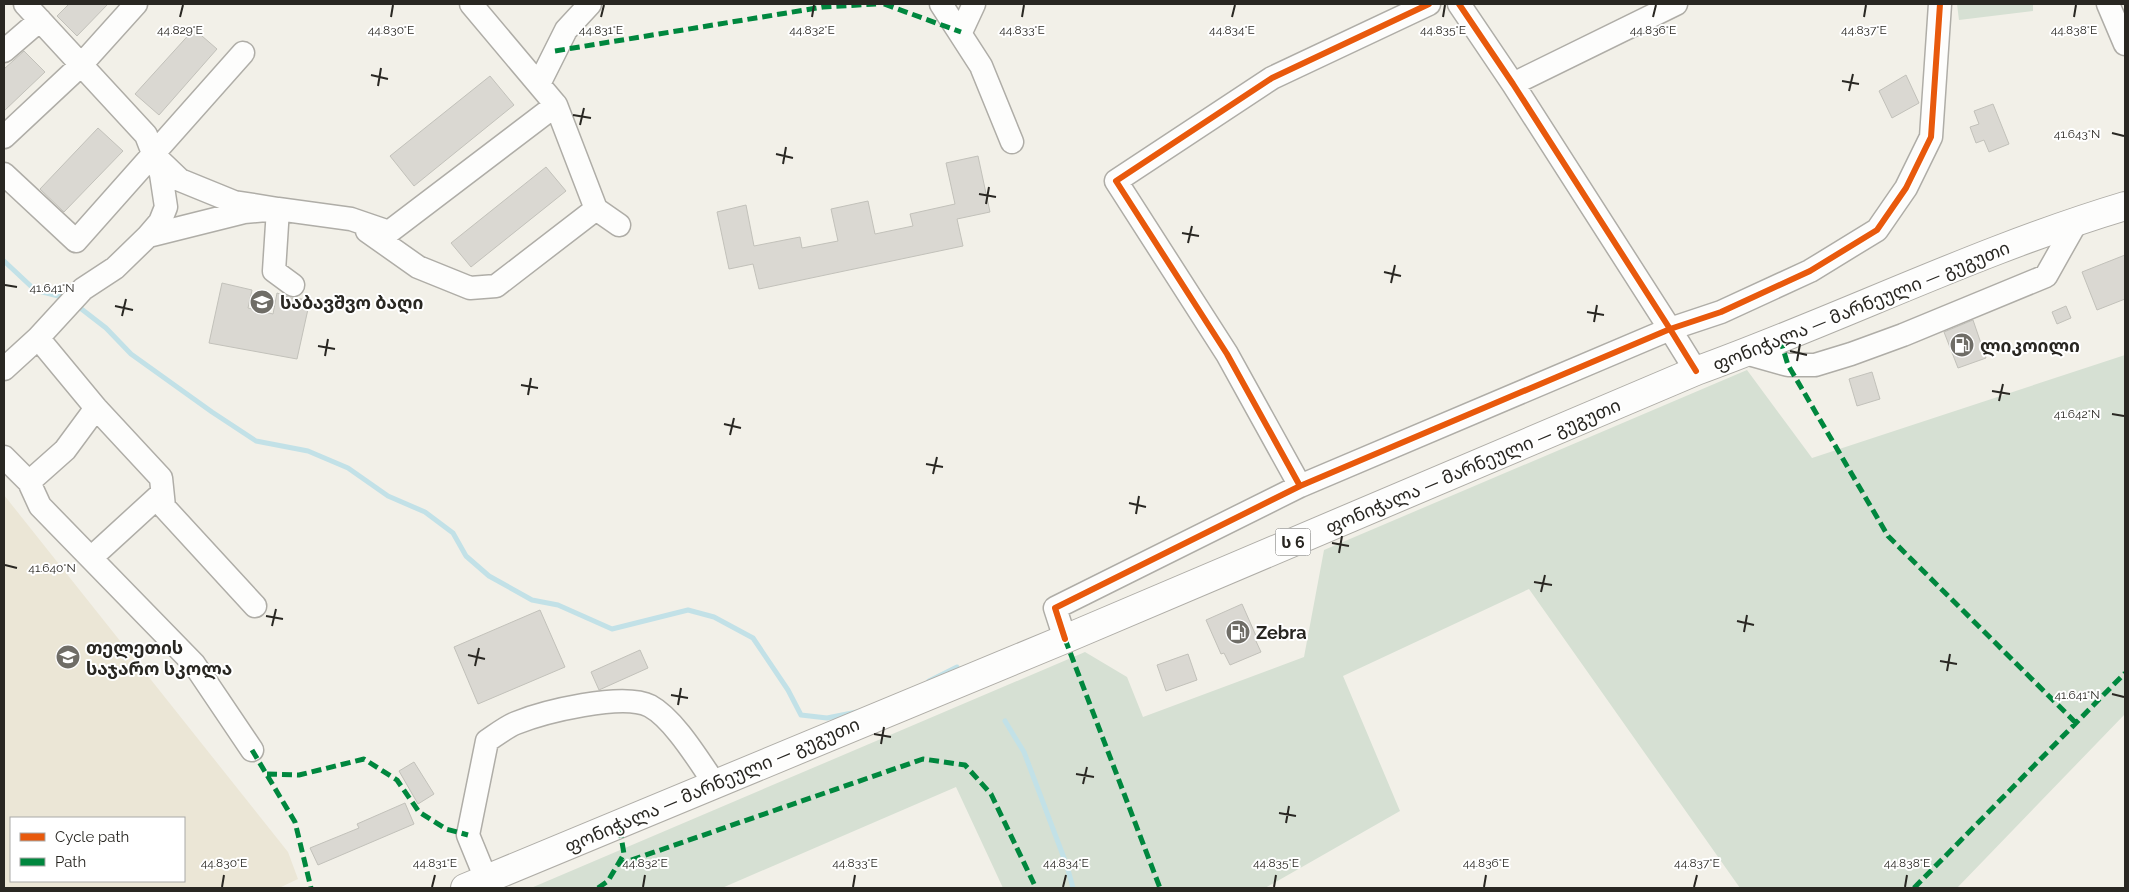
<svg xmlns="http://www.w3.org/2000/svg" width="2129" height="892" viewBox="0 0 2129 892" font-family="Raleway,'Noto Sans Georgian',sans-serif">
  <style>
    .built { fill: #ebe6d6; fill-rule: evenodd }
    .green { fill: #d6e0d3 }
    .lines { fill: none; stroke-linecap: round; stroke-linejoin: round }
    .stream { stroke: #c2e1e7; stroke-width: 5 }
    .building { fill: #dad8d2; stroke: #c2c1ba }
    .minor-casing { stroke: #afada7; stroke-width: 25 }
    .highway-casing { stroke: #afada7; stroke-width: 30 }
    .minor { stroke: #fdfdfc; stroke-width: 22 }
    .highway { stroke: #fdfdfc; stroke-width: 28 }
    .quiet { stroke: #00873e; stroke-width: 5; stroke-dasharray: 10 5; stroke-linecap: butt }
    .cycleway-casing { stroke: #fff; stroke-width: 9 }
    .cycleway { stroke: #e8590c; stroke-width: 6 }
    .ticks { fill: none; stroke: #292722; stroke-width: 2 }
    .labels { text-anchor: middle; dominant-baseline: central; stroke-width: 4; stroke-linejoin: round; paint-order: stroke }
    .shield { fill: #fff; stroke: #696864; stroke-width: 1 }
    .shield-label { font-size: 16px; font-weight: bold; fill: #292722 }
    .poi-label { font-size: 18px; font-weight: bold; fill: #292722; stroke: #fff; text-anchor: start }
    .street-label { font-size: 18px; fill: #292722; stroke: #fff }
    .ticks-label { font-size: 12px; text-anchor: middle; fill: #292722; stroke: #fff; stroke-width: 4; stroke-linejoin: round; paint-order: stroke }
  </style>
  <rect width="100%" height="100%" fill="#f2f0e8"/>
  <!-- built -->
  <path class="built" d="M 4,495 L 288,852 L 298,879 L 279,888 L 4,888 ZM 11,818 L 184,818 L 184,881 L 11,881 Z"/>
  <!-- green -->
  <path class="green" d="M 1957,4 L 2033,4 L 2033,11 L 1959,20 Z
    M 2125,355 L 2125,714 L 1957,888 L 1740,888 L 1529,589 L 1343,676 L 1400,811 L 1265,888 L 1003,888 L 956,787 L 722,888 L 531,888 L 1085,652 L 1127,677 L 1143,717 L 1304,657 L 1324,550 L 1747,370 L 1812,458 Z"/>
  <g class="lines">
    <!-- stream -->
    <path class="stream" d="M 4,261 L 35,290 L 66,298
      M 75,304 L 106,328 L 131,354 L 212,412 L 256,441 L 308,451 L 348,468 L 388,496 L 425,512 L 453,533 L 466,556 L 489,576 L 532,600 L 558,605 L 612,629 L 688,610 L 714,617 L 753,638 L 788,690 L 801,715 L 827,718 L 857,712
      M 929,681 L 957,667
      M 1005,721 L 1024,752 L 1067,866 L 1073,888"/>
  </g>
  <!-- building -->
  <path class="building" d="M 69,4 L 108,4 L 77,36 L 57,16 Z
    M 194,29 L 217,49 L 159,115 L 135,94 Z
    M 24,51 L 45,72 L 4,111 L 4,69 Z
    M 1906,75 L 1919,103 L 1892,118 L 1879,91 Z
    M 490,76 L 514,105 L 414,186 L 390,156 Z
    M 1993,104 L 2009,144 L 1989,152 L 1984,140 L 1976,143 L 1970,127 L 1979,124 L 1974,111 Z
    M 98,128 L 123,151 L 64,212 L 40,189 Z
    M 978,156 L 990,212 L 957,219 L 963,246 L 759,289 L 753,264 L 729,269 L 717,212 L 746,205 L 754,246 L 800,237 L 802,248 L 838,241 L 831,209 L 868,201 L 875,234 L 913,226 L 910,214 L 955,204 L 946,163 Z
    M 546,167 L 566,191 L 471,267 L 451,243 Z
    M 2125,255 L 2125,299 L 2097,310 L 2082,272 Z
    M 222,283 L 252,290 L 248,308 L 273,314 L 277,293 L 291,298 L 310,300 L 297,359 L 209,343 Z
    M 2066,306 L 2071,318 L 2057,324 L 2052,312 Z
    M 1973,320 L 1986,358 L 1958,368 L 1944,332 Z
    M 1872,372 L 1880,399 L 1857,406 L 1849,379 Z
    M 1242,604 L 1257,638 L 1255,639 L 1261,652 L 1230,665 L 1224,653 L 1221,654 L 1206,620 Z
    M 540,610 L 565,667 L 478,704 L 454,647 Z
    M 640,650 L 648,668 L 599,690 L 591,672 Z
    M 1188,654 L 1197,680 L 1166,691 L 1157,665 Z
    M 414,762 L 434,794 L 418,804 L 399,771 Z
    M 405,803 L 414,824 L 318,865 L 310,848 L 359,828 L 357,824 Z"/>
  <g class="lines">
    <defs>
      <path id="minor" d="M 25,4 L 146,135 L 161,174 L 166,207 L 160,222 L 148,236
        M 471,4 L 556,105 L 596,209 L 619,225
        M 941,4 L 981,66 L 1012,142
        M 1459,4 L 1513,84 L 1670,329 L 1721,312 L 1810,271 L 1877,230 L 1906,188 L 1931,137 L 1940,4
        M 2108,4 L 2125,44
        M 961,32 L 974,4
        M 4,51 L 40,20
        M 539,84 L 566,30 L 590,4
        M 1513,84 L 1676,4
        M 4,137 L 81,65 L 136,4
        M 156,157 L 180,180 L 234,202 L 278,209 L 274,271 L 293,285
        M 4,174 L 76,241 L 243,53
        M 367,231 L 418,267 L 470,288 L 496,286 L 596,209
        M 38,338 L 96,408 L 161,478 L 164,507 L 255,606
        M 1745,353 L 1788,365 L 1815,365 L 1851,354 L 1903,335 L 2046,276 L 2077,221
        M 4,369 L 38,338 L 83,289 L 115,268 L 148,236 L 244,212 L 278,209 L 351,219 L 389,232 L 556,105
        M 4,457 L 29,482 L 40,506 L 194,664 L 252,750
        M 29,482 L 65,450 L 96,408
        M 1300,486 L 1227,354 L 1116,181 L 1272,78 L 1429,4
        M 91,558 L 162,493
        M 1065,639 L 1055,608 L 1300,486 L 1670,329 L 1696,371
        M 486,879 L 468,835 L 487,741 C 496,735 506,727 516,723 C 543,712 623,692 650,706 C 674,719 699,761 715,784"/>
      <path id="highway" d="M 465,888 L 1065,639 L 1696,371 C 1840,319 1978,250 2125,206"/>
    </defs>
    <!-- minor casing -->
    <use href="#minor" class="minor-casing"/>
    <!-- highway casing -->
    <use href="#highway" class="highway-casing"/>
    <!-- minor -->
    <use href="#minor" class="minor"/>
    <!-- highway -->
    <use href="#highway" class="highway"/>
    <!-- quiet -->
    <path class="quiet" d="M 884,4 L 961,32
      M 555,51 L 823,7 L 876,4
      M 1780,339 L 1788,365 L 1888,536 L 2076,723
      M 1065,639 L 1160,888
      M 252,750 L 295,822 L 311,888
      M 267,774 L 299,775 L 364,759 L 397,780 L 419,812 L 446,829 L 468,835
      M 617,865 L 923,759 L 965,765 L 991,794 L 1036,888
      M 598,888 L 608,881 L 624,854 L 619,824
      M 1914,888 L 2125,673"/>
    <defs>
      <path id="cycleway" d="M 1459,4 L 1513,84 L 1670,329 L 1721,312 L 1810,271 L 1877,230 L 1906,188 L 1931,137 L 1940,4
        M 1300,486 L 1227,354 L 1116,181 L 1272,78 L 1429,4
        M 1065,639 L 1055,608 L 1300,486 L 1670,329 L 1696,371"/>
    </defs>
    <!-- cycleway casing -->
    <use href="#cycleway" class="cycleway-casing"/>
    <!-- cycleway -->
    <use href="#cycleway" class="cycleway"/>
  </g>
  <!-- ticks -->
  <path class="ticks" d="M 180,17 L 183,5M 391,17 L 393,5M 601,17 L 604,5M 812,17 L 814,5M 1022,17 L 1024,5M 1232,17 L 1235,5M 1443,17 L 1445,5M 1653,17 L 1656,5M 1864,17 L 1866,5M 2074,17 L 2076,5M 371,75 L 388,79M 1842,81 L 1859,84M 378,86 L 381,68M 1849,91 L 1853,74M 573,115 L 591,118M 580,125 L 584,108M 2112,133 L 2124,136M 776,154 L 793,158M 783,164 L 786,147M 979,194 L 996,197M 986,204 L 989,187M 1182,233 L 1199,236M 1188,243 L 1192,226M 1384,272 L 1401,276M 1391,283 L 1395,265M 5,285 L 17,287M 115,306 L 133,310M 1587,312 L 1604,315M 122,316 L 126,299M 1594,322 L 1597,305M 318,346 L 335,349M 1790,351 L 1807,355M 325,356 L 328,339M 1797,361 L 1800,344M 521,385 L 538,388M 1992,391 L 2010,394M 528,395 L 531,378M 1999,401 L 2003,384M 2112,414 L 2124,416M 724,424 L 741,428M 730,435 L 734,418M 926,464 L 943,467M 933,474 L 937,457M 1129,503 L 1146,507M 1136,514 L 1139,496M 1332,543 L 1349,546M 1339,553 L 1342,536M 5,565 L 17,568M 1534,582 L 1552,585M 1541,592 L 1545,575M 266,616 L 283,619M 1737,621 L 1754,625M 272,626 L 276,609M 1744,632 L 1747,615M 468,655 L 485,659M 1940,661 L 1957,664M 475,666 L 479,648M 1947,671 L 1950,654M 2112,694 L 2124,697M 671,695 L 688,698M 678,705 L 681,688M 874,734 L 891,737M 881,744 L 884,727M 1076,774 L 1094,777M 1083,784 L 1087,767M 1279,813 L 1296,816M 1286,823 L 1289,806M 222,887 L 224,875M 432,887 L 435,875M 643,887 L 645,875M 853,887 L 855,875M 1063,887 L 1066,875M 1274,887 L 1276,875M 1484,887 L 1486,875M 1694,887 L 1697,875M 1905,887 L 1907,875"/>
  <!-- icons -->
  <defs>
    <symbol id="school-disc" viewBox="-11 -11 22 22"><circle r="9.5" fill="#6f6d67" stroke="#fff"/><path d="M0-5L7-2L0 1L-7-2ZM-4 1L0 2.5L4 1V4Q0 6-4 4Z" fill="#fff"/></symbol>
    <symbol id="fuel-disc" viewBox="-11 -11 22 22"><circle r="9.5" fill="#6f6d67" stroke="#fff"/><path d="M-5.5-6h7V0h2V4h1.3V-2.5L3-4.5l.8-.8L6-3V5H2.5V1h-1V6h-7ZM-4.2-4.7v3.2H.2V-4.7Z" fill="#fff"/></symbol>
  </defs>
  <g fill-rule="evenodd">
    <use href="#school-disc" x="248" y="288" width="28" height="28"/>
    <use href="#fuel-disc" x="1948" y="331" width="28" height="28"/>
    <use href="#fuel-disc" x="1224" y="618" width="28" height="28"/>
    <use href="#school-disc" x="54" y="643" width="28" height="28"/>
  </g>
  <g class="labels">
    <!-- shield labels -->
    <rect class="shield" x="1275.5" y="528.5" width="35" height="27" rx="4"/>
    <g class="shield-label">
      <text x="1293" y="542">ს 6</text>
    </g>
    <!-- poi labels -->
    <g class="poi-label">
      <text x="280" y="302">საბავშვო ბაღი</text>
      <text x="1980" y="345">ლიკოილი</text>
      <text x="1256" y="632">Zebra</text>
      <text x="86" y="647">თელეთის<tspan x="86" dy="21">საჯარო სკოლა</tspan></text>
    </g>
    <!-- street labels -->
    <g class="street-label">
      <text transform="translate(1861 306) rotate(-22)">ფონიჭალა — მარნეული — გუგუთი</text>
      <text transform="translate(1473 466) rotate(-23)">ფონიჭალა — მარნეული — გუგუთი</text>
      <text transform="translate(712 785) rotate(-23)">ფონიჭალა — მარნეული — გუგუთი</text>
    </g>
  </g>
  <g class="ticks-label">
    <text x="180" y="34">44.829°E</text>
    <text x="391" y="34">44.830°E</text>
    <text x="601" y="34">44.831°E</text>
    <text x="812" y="34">44.832°E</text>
    <text x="1022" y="34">44.833°E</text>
    <text x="1232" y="34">44.834°E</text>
    <text x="1443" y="34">44.835°E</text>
    <text x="1653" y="34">44.836°E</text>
    <text x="1864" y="34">44.837°E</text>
    <text x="2074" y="34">44.838°E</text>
    <text x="2077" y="138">41.643°N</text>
    <text x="52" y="292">41.641°N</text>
    <text x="2077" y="418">41.642°N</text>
    <text x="52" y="572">41.640°N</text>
    <text x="2077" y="699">41.641°N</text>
    <text x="224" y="867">44.830°E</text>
    <text x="435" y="867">44.831°E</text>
    <text x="645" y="867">44.832°E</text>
    <text x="855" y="867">44.833°E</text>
    <text x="1066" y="867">44.834°E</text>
    <text x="1276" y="867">44.835°E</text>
    <text x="1486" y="867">44.836°E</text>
    <text x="1697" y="867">44.837°E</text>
    <text x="1907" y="867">44.838°E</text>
  </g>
  <!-- border -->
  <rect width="2129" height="892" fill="none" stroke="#292722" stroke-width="10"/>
  <!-- legend -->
  <rect x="10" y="817" width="175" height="65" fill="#ffffff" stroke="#a9a9a7"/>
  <rect x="20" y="833" width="25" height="8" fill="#e8590c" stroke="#a9a9a7"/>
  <text x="55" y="842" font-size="15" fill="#292722">Cycle path</text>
  <rect x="20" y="858" width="25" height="8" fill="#00873e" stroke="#a9a9a7"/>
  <text x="55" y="867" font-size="15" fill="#292722">Path</text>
</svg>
